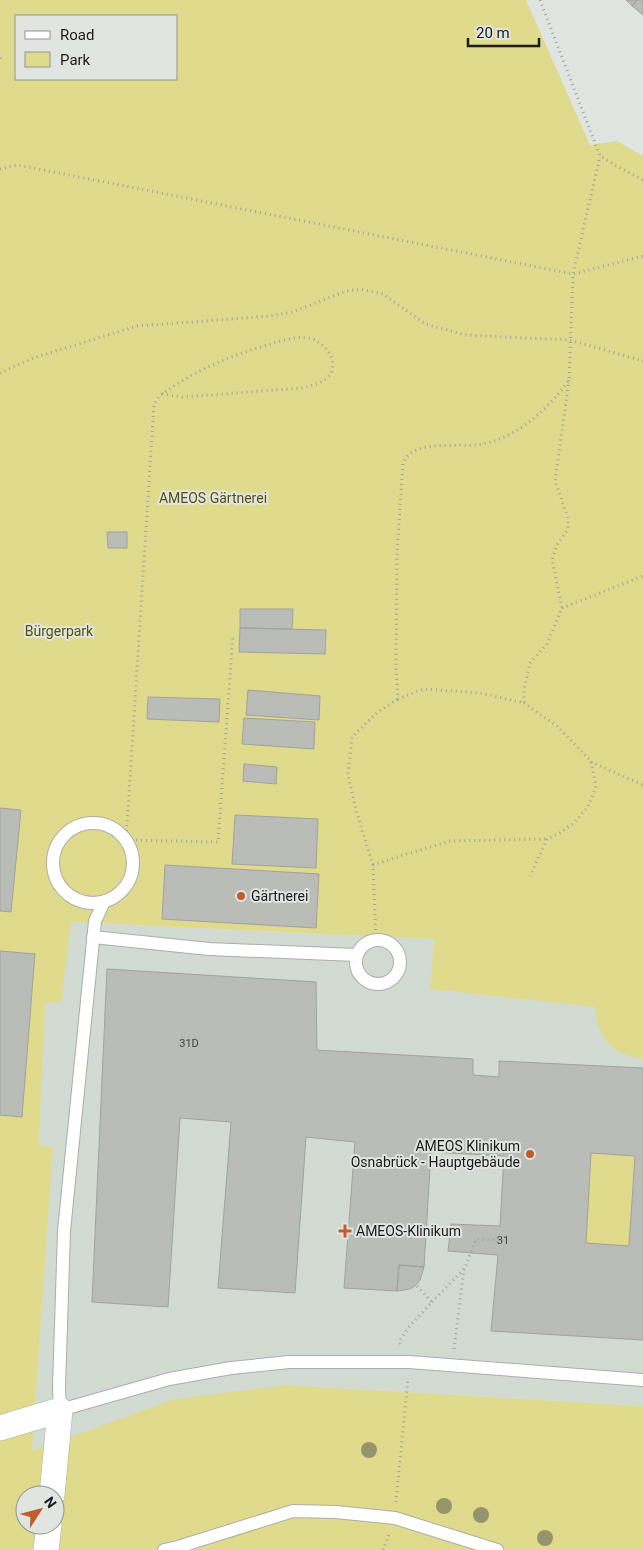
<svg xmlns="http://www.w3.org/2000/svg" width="643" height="1550" viewBox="0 0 643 1550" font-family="Roboto,sans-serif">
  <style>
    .built { fill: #d1dbd1 }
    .green { fill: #e0da8c; fill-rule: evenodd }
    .building { fill: #babcb8; stroke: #a0a29e; fill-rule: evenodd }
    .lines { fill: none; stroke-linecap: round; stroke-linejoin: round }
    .service-casing { stroke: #aaaeaa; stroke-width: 14 }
    .minor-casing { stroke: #aaaeaa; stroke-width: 26 }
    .path { stroke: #a0a3a0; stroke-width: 3; stroke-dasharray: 1 4; stroke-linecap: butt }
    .service { stroke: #fff; stroke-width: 12 }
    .minor { stroke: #fff; stroke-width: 25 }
    .tree { fill: #96946c }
    .poi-dot { fill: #c25c2c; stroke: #e1e5e1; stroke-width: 2 }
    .labels { text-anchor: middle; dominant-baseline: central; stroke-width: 4; stroke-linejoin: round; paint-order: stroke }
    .number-label { font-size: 11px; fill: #424342 }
    .park-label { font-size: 14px; fill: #58520d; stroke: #e1e5e1 }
    .poi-label { font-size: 14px; fill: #1a1b1a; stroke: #e1e5e1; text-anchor: start }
  </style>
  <rect width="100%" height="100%" fill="#e1e5e1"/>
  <!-- built -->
  <path class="built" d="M 70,922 L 434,939 L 431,989 L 643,1012 L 643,1406 L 286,1385 L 32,1451 L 53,1147 L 39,1146 L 45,1002 L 61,1002 Z"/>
  <!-- green -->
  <path class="green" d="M 0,0 L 526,0 L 590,145 L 617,141 L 643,156 L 643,1059 C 623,1056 606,1047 599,1027 C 596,1021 596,1013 595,1007 L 430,989 L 434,939 L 71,922 L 61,1002 L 45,1003 L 39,1146 L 53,1147 L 32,1451 L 175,1399 L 286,1385 L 643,1406 L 643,1550 L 0,1550 ZM 16,16 L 176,16 L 176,79 L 16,79 ZM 25,1495 L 55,1495 L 55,1525 L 25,1525 Z
    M 591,1153 L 635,1156 L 629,1246 L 586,1243 Z"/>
  <!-- building -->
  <path class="building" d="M 626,0 L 637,0 L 632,6 Z
    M 637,0 L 643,0 L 643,15 L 632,6 Z
    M 107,532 L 127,532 L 127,548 L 108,548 Z
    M 240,609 L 293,609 L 292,629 L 240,628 Z
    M 240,628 L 326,630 L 325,654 L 239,652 Z
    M 248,690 L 320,696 L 319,720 L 246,715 Z
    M 148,697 L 220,699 L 219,722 L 147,719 Z
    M 244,718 L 315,722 L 314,749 L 242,744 Z
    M 244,764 L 277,767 L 276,784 L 243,781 Z
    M 0,808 L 21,810 L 11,912 L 0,911 Z
    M 235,815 L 318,819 L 316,868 L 232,864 Z
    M 165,865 L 319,874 L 316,928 L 162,919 Z
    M 0,951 L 35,954 L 22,1117 L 0,1115 Z
    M 107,969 L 316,982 L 317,1050 L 473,1059 L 473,1075 L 499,1077 L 499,1061 L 643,1068 L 643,1340 L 491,1331 L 498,1255 L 448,1251 L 451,1224 L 500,1226 L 504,1156 L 431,1152 L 424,1267 L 399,1265 L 397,1291 L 344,1288 L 355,1142 L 306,1137 L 295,1293 L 218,1288 L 231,1122 L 180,1118 L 168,1307 L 92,1302 ZM 591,1153 L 635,1156 L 629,1246 L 586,1243 Z
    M 399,1265 L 424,1267 L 420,1280 L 416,1285 L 410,1289 L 397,1291 Z"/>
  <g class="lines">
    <defs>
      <path id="service" d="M53 863a40 40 0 1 1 80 0a40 40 0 1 1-80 0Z
        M 104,902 L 95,921 L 64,1231 L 59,1387 L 60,1410 L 169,1379 L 231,1368 L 289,1362 L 409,1362 L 643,1380
        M 93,937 L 209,949 L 356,955
        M356 962a22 22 0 1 1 44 0a22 22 0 1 1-44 0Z
        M 164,1550 L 178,1547 L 293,1511 L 336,1512 L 395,1518 L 497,1550"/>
      <path id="minor" d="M 0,1428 L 60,1410 L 52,1495
        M 46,1550 L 49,1525"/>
    </defs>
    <!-- service casing -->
    <use href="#service" class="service-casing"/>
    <!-- minor casing -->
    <use href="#minor" class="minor-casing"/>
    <!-- path -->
    <path class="path" d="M 540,0 L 600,156 L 613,164 L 643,180
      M 0,58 L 2,60
      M 0,169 L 18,165 L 573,274 L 643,256
      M 0,373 L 33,358 L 137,326 L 270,316 L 293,312 L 346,291 L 360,289 L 383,294 L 425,324 L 465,335 L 570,340 L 643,361
      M 569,380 L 555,481 L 568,518 L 568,529 L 557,545 L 552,560 L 562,608 L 547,644 L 530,663 L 524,689 L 524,703 L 480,693 L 424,689 L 398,699 L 396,670 L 397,554 L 403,462 C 405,459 408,455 411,453 C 431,440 464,449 487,443 C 520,435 550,407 569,380 L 573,274 L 600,156
      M 162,394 L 182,397 L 302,388 C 311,386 320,384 327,378 C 342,364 325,341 309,338 C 296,336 283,340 271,344 C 234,354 195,370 164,393 C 159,395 157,400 154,404 L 126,840 L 218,842 L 233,635
      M 562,608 L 643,576
      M 524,703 L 557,726 L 591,761 L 596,786 L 588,807 L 574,823 L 558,834 L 547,839 L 530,876
      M 591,762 L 643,785
      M 373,865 L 356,810 L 348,775 L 352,737 L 379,711 L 398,699
      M 376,940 L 373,865 L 400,856 L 450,841 L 547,839
      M 432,1302 L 465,1268 L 476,1239 L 503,1240
      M 400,1344 L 399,1342 L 409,1327 L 432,1302 L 416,1285
      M 454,1349 L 464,1268
      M 396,1502 L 408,1378
      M 383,1550 L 389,1534"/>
    <!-- service -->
    <use href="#service" class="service"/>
    <!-- minor -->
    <use href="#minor" class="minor"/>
  </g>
  <!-- trees -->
  <g class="tree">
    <circle cx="369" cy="1450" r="8"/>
    <circle cx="444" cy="1506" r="8"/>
    <circle cx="481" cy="1515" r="8"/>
    <circle cx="545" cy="1538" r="8"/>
  </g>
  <!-- markers -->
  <g class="poi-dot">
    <circle cx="241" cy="896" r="5"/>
    <circle cx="530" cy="1154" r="5"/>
    <path d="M342.5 1223.5h5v5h5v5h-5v5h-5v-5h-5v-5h5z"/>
  </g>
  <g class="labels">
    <!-- number labels -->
    <g class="number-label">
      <text x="189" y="1043">31D</text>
      <text x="503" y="1240">31</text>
    </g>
    <!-- park labels -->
    <g class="park-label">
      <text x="213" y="498">AMEOS Gärtnerei</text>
      <text x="59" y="631">Bürgerpark</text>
    </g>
    <!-- poi labels -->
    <g class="poi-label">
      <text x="251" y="896">Gärtnerei</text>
      <text x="520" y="1146" text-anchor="end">AMEOS Klinikum<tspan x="520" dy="16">Osnabrück - Hauptgebäude</tspan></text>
      <text x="356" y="1231">AMEOS-Klinikum</text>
    </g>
  </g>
  <!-- legend -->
  <rect x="15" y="15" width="162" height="65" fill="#e1e5e1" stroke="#919491"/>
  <rect x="25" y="31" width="25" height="8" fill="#ffffff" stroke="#919491"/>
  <text x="60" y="40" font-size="15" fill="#1a1b1a">Road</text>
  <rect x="25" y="52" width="25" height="15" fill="#e0da8c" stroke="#919491"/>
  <text x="60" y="65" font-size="15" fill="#1a1b1a">Park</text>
  <!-- north arrow -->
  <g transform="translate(40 1510) rotate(54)"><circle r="24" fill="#e1e5e1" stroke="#919491"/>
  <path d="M0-4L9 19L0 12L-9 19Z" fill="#c25c2c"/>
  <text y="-8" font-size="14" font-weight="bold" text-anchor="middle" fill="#1a1b1a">N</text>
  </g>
  <!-- scale -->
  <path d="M468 38v8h71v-8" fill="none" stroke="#1a1b1a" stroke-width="2.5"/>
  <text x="476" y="38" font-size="15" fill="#1a1b1a" stroke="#e1e5e1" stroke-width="4" paint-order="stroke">20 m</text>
</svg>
